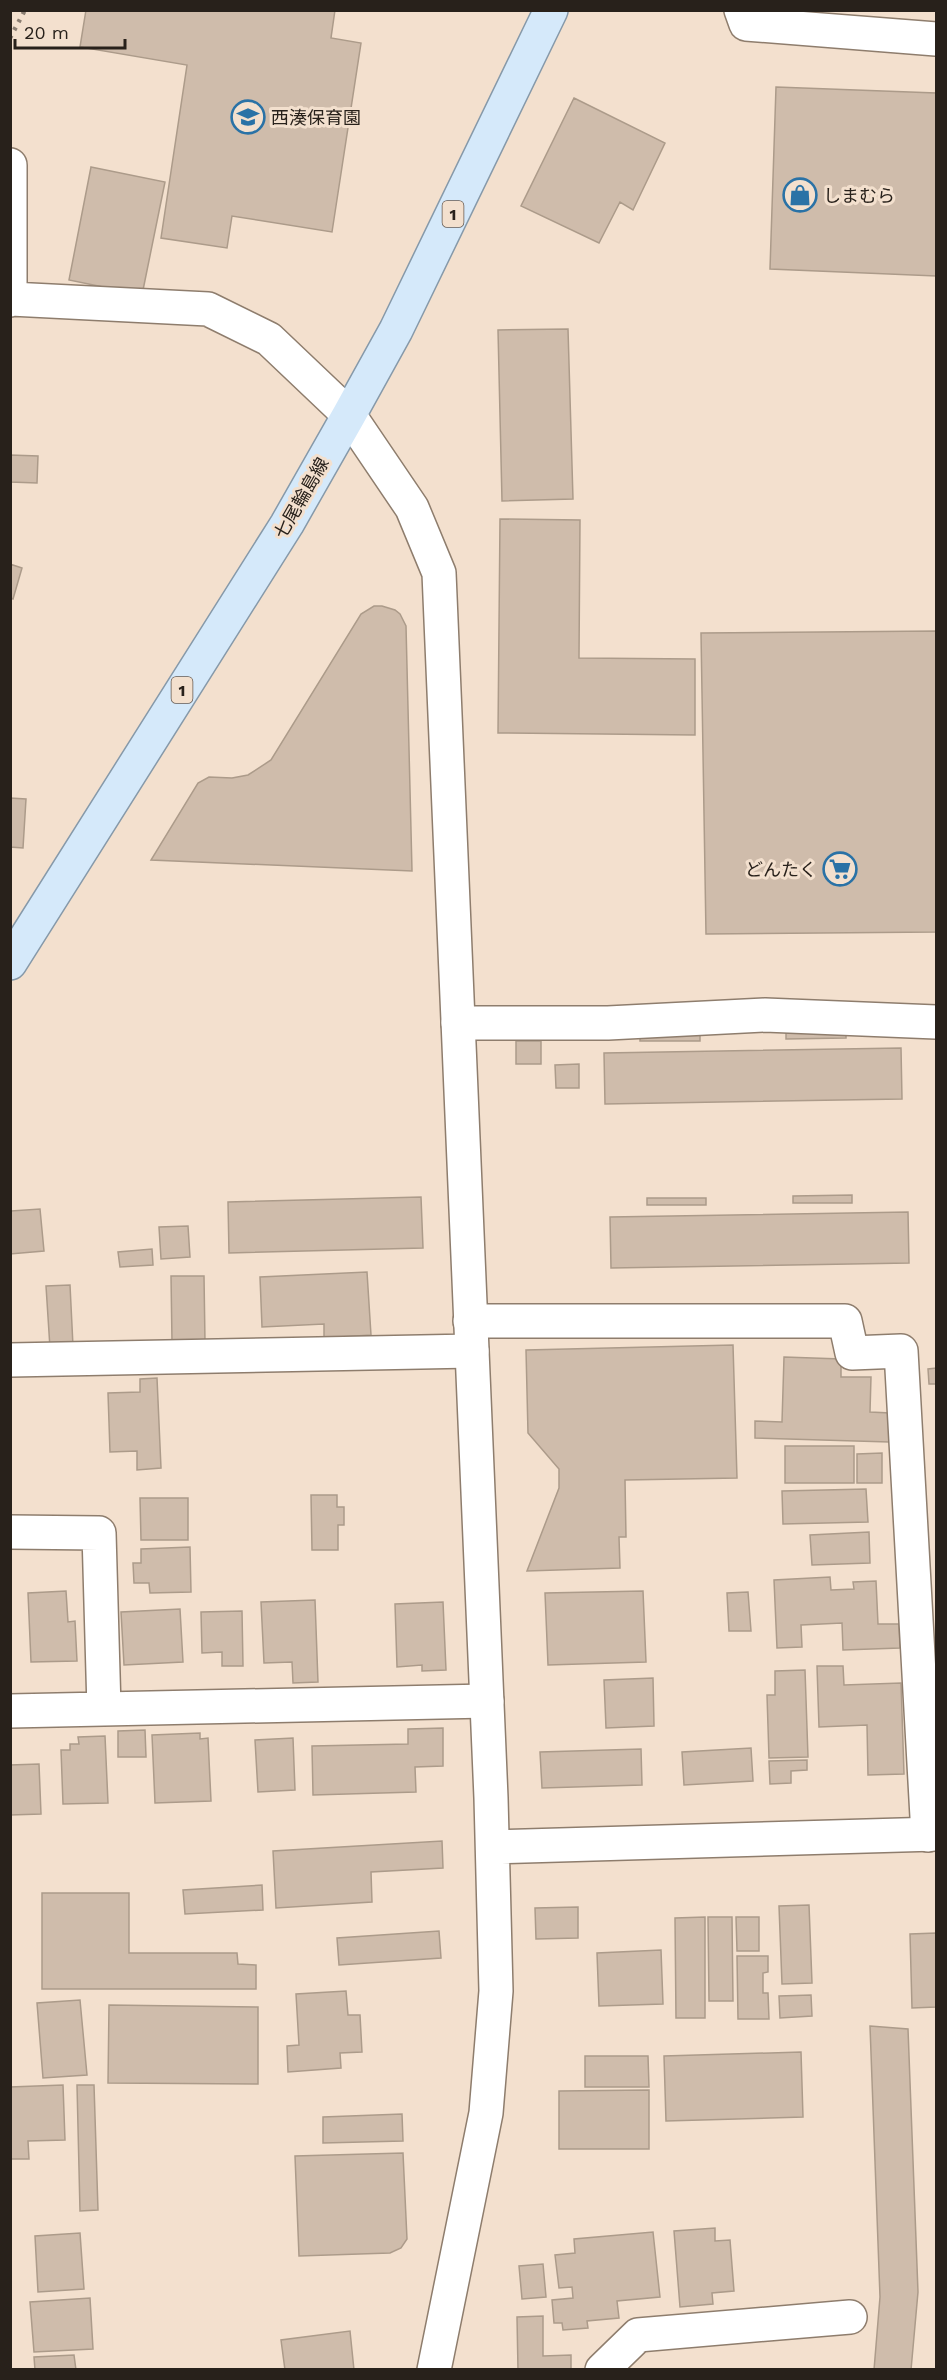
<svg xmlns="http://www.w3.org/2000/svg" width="947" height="2380" viewBox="0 0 947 2380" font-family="'Work Sans','Noto Sans JP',sans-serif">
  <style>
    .building { fill: #cfbcab; stroke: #ac9b8a; stroke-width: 1.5 }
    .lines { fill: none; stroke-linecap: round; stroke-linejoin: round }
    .street-casing { stroke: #8e7d6d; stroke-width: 36 }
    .secondary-casing { stroke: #8e7d6d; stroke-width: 36 }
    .primary-casing { stroke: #8699a9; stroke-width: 36 }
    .street { stroke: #fff; stroke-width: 33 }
    .secondary { stroke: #fff; stroke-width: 33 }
    .primary { stroke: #d5e9fa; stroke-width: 33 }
    .rail { stroke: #8b7e72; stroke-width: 4.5; stroke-dasharray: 3 6; stroke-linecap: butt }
    .labels { text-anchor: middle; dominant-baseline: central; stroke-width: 6; stroke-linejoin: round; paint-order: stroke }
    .shield { fill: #f3e0ce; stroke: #655a51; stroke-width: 1.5 }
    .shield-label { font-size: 16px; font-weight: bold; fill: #28211b }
    .poi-label { font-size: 18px; fill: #28211b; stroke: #f3e0ce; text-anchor: start }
    .street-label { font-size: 18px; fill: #28211b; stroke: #f3e0ce }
  </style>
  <rect width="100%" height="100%" fill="#f3e0ce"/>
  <!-- building -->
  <path class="building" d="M 86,10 L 335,10 L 331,38 L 361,43 L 332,232 L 232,216 L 227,248 L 161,238 L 187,65 L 80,47 Z
    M 776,87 L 936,93 L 936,276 L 770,269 Z
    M 574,98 L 665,143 L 633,210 L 620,202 L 599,243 L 521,206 Z
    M 91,167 L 165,182 L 142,295 L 69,280 Z
    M 568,329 L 573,499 L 502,501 L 498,330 Z
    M 10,455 L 38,456 L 37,483 L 10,482 Z
    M 500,519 L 580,520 L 579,658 L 695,659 L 695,735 L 498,733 Z
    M 10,564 L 22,568 L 13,599 L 10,598 Z
    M 374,606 L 382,606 L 395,610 L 400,614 L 406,626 L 412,871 L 151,860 L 198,783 L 209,777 L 232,778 L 248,775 L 271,760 L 361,614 Z
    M 936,631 L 936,932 L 706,934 L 701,633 Z
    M 10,798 L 26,799 L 23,848 L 10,847 Z
    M 786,1031 L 846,1031 L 846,1038 L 786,1039 Z
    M 700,1033 L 700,1041 L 640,1041 L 640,1035 Z
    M 516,1041 L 541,1041 L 541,1064 L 516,1064 Z
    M 901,1048 L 902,1099 L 605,1104 L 604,1053 Z
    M 579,1064 L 579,1088 L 556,1088 L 555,1065 Z
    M 852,1195 L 852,1203 L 793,1203 L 793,1196 Z
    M 421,1197 L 423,1248 L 229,1253 L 228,1202 Z
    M 647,1198 L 706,1198 L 706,1205 L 647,1205 Z
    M 10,1207 L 11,1211 L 40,1209 L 44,1251 L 10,1254 Z
    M 908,1212 L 909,1263 L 611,1268 L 610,1217 Z
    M 188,1226 L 190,1257 L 161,1259 L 159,1227 Z
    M 152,1249 L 153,1265 L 120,1267 L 118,1252 Z
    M 367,1272 L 371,1335 L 324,1338 L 324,1324 L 262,1327 L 260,1277 Z
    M 171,1276 L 204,1276 L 205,1342 L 172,1342 Z
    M 70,1285 L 73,1346 L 50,1348 L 46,1286 Z
    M 733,1345 L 737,1478 L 625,1480 L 626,1537 L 619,1537 L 620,1568 L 527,1571 L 559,1488 L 559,1469 L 528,1433 L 526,1350 Z
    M 784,1357 L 841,1359 L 841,1377 L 871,1377 L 870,1412 L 890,1413 L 889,1442 L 755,1438 L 755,1421 L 782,1422 Z
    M 936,1368 L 936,1384 L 929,1384 L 928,1369 Z
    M 157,1378 L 161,1468 L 137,1470 L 137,1451 L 110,1452 L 108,1393 L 140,1392 L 140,1379 Z
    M 785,1446 L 854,1446 L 854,1483 L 785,1483 Z
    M 882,1453 L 882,1483 L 857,1483 L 857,1454 Z
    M 866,1489 L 868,1522 L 783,1524 L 782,1491 Z
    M 311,1495 L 337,1495 L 337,1507 L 344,1507 L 344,1525 L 338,1525 L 338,1550 L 312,1550 Z
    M 140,1498 L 188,1498 L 188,1540 L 141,1540 Z
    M 869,1532 L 870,1563 L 812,1565 L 810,1535 Z
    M 190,1547 L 191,1592 L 150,1593 L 149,1583 L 134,1583 L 133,1563 L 141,1563 L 141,1549 Z
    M 830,1577 L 831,1590 L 854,1589 L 853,1582 L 876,1581 L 878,1624 L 899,1624 L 900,1648 L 843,1650 L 842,1623 L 801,1625 L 802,1647 L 777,1648 L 774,1580 Z
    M 66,1591 L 68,1622 L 75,1621 L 77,1661 L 31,1662 L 28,1593 Z
    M 643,1591 L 646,1662 L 548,1665 L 545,1593 Z
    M 748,1592 L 751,1631 L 729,1631 L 727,1593 Z
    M 315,1600 L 318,1682 L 293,1683 L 292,1662 L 264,1663 L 261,1602 Z
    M 443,1602 L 446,1670 L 422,1671 L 422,1665 L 397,1667 L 395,1604 Z
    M 180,1609 L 183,1662 L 124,1665 L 121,1612 Z
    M 242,1611 L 243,1666 L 222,1666 L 222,1652 L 202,1653 L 201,1612 Z
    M 817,1666 L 843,1666 L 844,1685 L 901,1683 L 904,1774 L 868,1775 L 867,1725 L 819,1727 Z
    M 805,1670 L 808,1757 L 769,1758 L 767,1695 L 775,1695 L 775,1671 Z
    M 653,1678 L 654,1726 L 606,1728 L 604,1680 Z
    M 443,1728 L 443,1766 L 415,1767 L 416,1792 L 313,1795 L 312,1746 L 408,1744 L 408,1729 Z
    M 145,1730 L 146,1757 L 118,1757 L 118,1731 Z
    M 200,1733 L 200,1739 L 208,1738 L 211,1801 L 155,1803 L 152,1735 Z
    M 105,1736 L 108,1803 L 63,1804 L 61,1750 L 70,1750 L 70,1744 L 79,1744 L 78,1737 Z
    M 293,1738 L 295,1790 L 258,1792 L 255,1740 Z
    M 751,1748 L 753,1781 L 684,1785 L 682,1752 Z
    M 641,1749 L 642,1785 L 542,1788 L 540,1752 Z
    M 807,1760 L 807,1770 L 791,1771 L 791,1783 L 770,1784 L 769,1761 Z
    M 39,1764 L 41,1814 L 10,1815 L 10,1765 Z
    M 442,1841 L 443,1868 L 371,1872 L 372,1902 L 276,1908 L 273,1851 Z
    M 262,1885 L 263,1910 L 185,1914 L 183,1890 Z
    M 42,1893 L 129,1893 L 129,1953 L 237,1953 L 238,1964 L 256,1965 L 256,1989 L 42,1989 Z
    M 809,1905 L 812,1983 L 782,1984 L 779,1906 Z
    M 578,1907 L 578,1938 L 536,1939 L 535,1908 Z
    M 705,1917 L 705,2018 L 676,2018 L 675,1918 Z
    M 708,1917 L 732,1917 L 733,2001 L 709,2001 Z
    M 736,1917 L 759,1917 L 759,1951 L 737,1951 Z
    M 439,1931 L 441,1958 L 339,1965 L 337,1938 Z
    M 936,1933 L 936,2007 L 912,2008 L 910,1934 Z
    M 661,1950 L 663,2004 L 599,2006 L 597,1953 Z
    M 737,1956 L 768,1956 L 768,1972 L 763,1973 L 763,1993 L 768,1993 L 769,2019 L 738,2019 Z
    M 346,1991 L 348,2015 L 360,2015 L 362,2052 L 340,2053 L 341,2068 L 288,2072 L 287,2046 L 299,2045 L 296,1994 Z
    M 811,1995 L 812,2016 L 780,2018 L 779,1996 Z
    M 80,2000 L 87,2075 L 43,2078 L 37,2003 Z
    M 109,2005 L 258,2007 L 258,2084 L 108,2083 Z
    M 870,2026 L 908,2029 L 918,2292 L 911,2370 L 874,2370 L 880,2297 Z
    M 801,2052 L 803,2117 L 666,2121 L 664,2056 Z
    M 585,2056 L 648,2056 L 649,2087 L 585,2087 Z
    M 63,2085 L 65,2140 L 28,2141 L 29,2159 L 11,2159 L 10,2087 Z
    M 77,2085 L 94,2085 L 98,2210 L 80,2211 Z
    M 649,2090 L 649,2149 L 559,2149 L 559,2091 Z
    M 402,2114 L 403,2141 L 323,2143 L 323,2117 Z
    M 403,2153 L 407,2239 L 401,2248 L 390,2253 L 299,2256 L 295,2156 Z
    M 715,2228 L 715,2241 L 730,2240 L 734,2291 L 712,2293 L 713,2304 L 680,2307 L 674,2231 Z
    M 653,2232 L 660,2297 L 617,2301 L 619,2318 L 587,2321 L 588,2328 L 563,2330 L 562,2323 L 554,2323 L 552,2300 L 573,2298 L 572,2287 L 559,2288 L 555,2255 L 575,2253 L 574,2239 Z
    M 80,2233 L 84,2289 L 38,2292 L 35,2236 Z
    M 543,2264 L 546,2297 L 522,2299 L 519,2266 Z
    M 90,2298 L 93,2349 L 34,2352 L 30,2302 Z
    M 543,2316 L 543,2356 L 571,2355 L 571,2370 L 518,2370 L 517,2317 Z
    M 350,2331 L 354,2370 L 285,2370 L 281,2340 Z
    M 74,2355 L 76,2370 L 35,2370 L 34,2357 Z"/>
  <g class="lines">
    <defs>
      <path id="street" d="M 741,10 L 746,24 L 936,39
        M 10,165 L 10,300
        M 11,299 L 208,309 L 269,339 L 349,415
        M 458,1023 L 608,1023 L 765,1015 L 936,1022
        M 470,1321 L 845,1321 L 852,1353 L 901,1351 L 928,1835
        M 10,1360 L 472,1351
        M 10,1532 L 99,1533 L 104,1709
        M 10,1711 L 487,1701
        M 602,2370 L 638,2335 L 850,2317"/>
      <path id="secondary" d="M 349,415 L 412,508 L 439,573 L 491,1798 L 496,1991 L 486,2113 L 434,2370
        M 493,1847 L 936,1834"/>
      <path id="primary" d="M 10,963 L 287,524 L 349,415 L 396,330 L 551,10"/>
    </defs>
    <!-- street casing -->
    <use href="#street" class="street-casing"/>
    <!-- secondary casing -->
    <use href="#secondary" class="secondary-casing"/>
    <!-- primary casing -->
    <use href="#primary" class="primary-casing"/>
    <!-- street -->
    <use href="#street" class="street"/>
    <!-- secondary -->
    <use href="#secondary" class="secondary"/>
    <!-- primary -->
    <use href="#primary" class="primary"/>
    <!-- rail -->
    <path class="rail" d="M 10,38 L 25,10"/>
  </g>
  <!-- icons -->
  <defs>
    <symbol id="school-ring" viewBox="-11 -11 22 22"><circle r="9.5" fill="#f3e0ce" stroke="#2a72a6" stroke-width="1.5"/><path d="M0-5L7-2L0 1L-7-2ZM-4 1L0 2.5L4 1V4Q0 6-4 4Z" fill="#2a72a6"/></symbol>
    <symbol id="shop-ring" viewBox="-11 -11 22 22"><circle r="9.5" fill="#f3e0ce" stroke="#2a72a6" stroke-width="1.5"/><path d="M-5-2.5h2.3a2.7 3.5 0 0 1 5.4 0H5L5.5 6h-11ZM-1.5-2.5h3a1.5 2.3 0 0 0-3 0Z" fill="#2a72a6"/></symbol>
    <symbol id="supermarket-ring" viewBox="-11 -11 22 22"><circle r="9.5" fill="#f3e0ce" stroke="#2a72a6" stroke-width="1.5"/><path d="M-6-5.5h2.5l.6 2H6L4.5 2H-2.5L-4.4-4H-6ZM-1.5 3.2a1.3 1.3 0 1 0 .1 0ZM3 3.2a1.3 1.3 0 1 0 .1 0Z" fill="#2a72a6"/></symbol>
  </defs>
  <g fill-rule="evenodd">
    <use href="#school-ring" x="229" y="98" width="38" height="38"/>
    <use href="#shop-ring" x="781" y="176" width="38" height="38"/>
    <use href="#supermarket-ring" x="821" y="850" width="38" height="38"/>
  </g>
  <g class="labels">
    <!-- shield labels -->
    <g class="shield">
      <rect x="442.5" y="201" width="21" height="26" rx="4.5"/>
      <rect x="171.5" y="677" width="21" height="26" rx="4.5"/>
    </g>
    <g class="shield-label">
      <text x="453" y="214">1</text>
      <text x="182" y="690">1</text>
    </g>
    <!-- poi labels -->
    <g class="poi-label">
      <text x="271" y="117">西湊保育園</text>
      <text x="823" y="195">しまむら</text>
      <text x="817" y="869" text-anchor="end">どんたく</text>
    </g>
    <!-- street labels -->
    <g class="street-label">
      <text transform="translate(301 498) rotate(-60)">七尾輪島線</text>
    </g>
  </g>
  <!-- border -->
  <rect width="947" height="2380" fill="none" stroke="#28211b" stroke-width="24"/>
  <!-- scale -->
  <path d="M15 39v9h110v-9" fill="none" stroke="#28211b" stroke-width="3"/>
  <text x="24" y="39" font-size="18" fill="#28211b" stroke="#f3e0ce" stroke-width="4.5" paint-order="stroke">20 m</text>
</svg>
